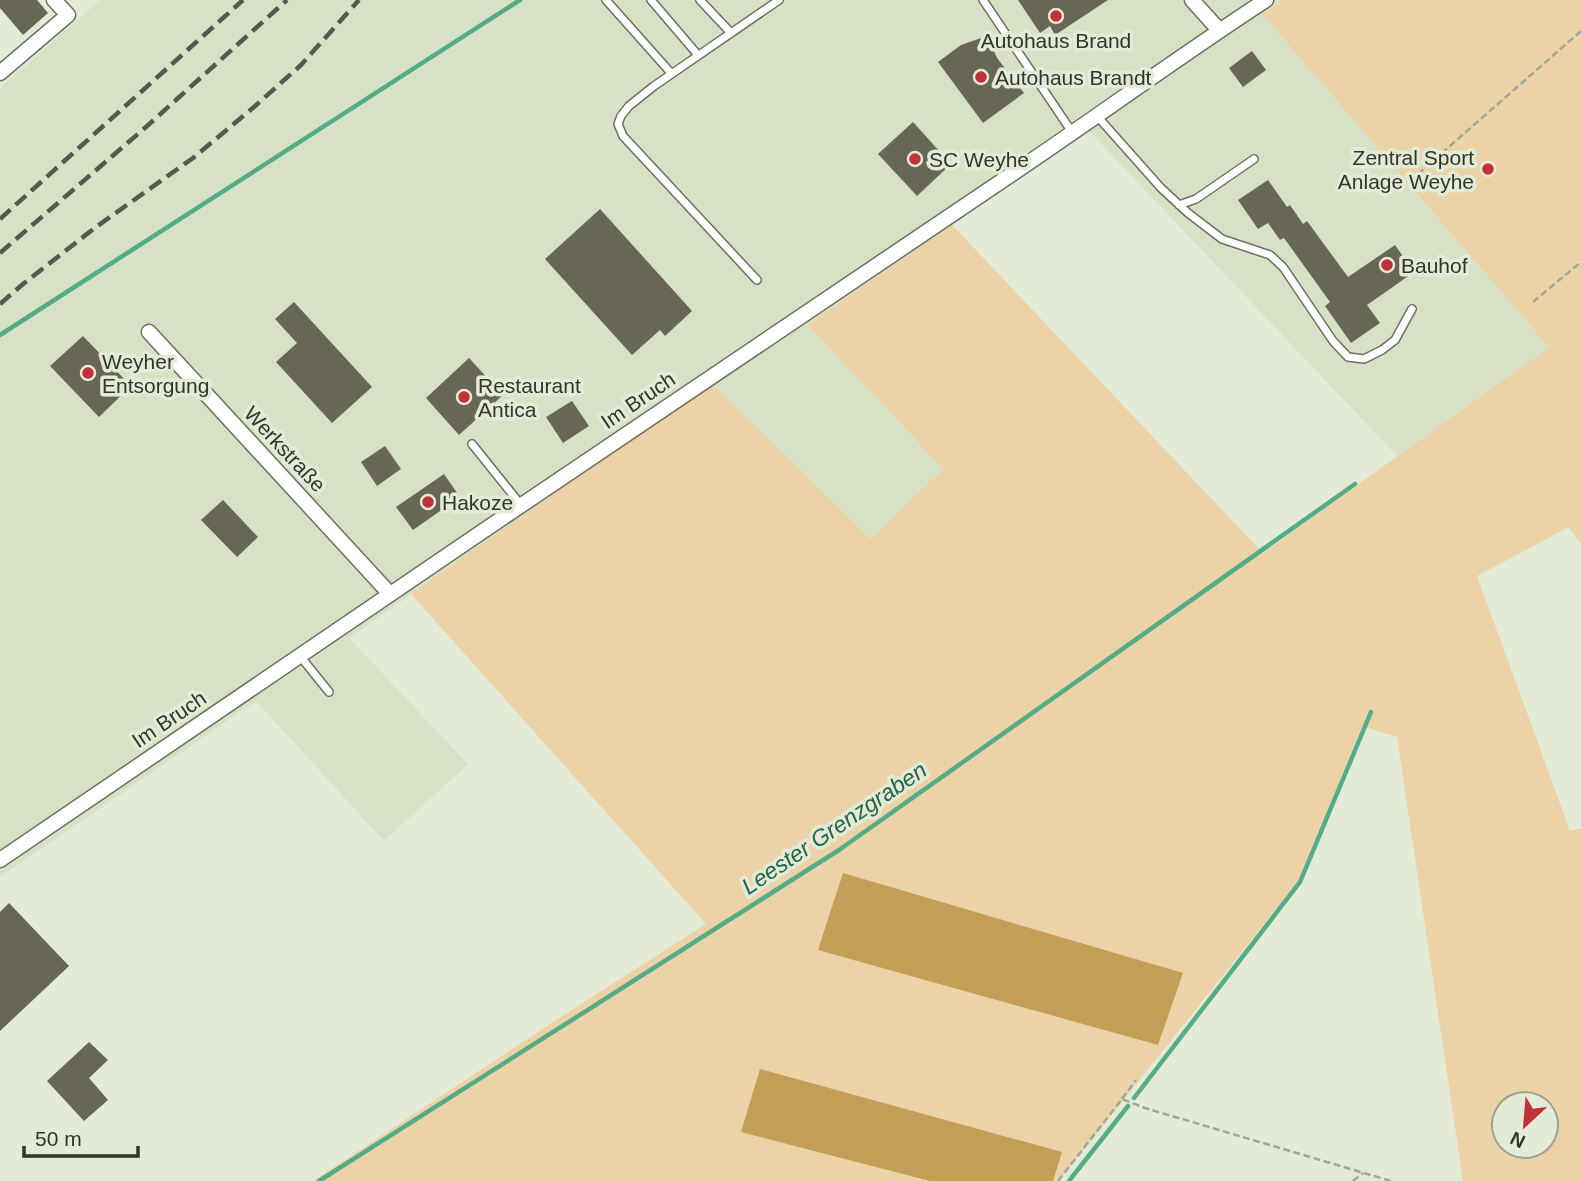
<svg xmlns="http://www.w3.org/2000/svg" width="1581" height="1181" viewBox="0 0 1581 1181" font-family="Helvetica,sans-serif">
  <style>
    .built { fill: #d7e1c6 }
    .green { fill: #ebd3a7; fill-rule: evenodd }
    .forest { fill: #c29e56 }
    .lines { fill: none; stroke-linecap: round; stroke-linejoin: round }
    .stream { stroke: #56ac87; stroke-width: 4.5 }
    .building { fill: #686755 }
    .lane-casing { stroke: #6b7160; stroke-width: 10 }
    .street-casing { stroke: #6b7160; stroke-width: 17 }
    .path { stroke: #a1a697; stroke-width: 2.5; stroke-dasharray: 7 3.5; stroke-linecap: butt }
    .lane { stroke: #fff; stroke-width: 7 }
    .street { stroke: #fff; stroke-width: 14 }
    .rail { stroke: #54584e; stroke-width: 4.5; stroke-dasharray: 14 7; stroke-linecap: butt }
    .poi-dot { fill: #c1313a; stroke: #e3ead6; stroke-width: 2.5 }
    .labels { text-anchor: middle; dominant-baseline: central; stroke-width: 7; stroke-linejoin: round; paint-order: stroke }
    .poi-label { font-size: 21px; fill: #32352d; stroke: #e3ead6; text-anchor: start }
    .street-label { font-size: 21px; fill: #32352d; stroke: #e3ead6 }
    .water-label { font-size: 23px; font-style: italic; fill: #25654b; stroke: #e3ead6 }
  </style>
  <rect width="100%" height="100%" fill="#e3ead6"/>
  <!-- built -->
  <path class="built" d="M 100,0 L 1284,0 L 1263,15 L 1549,347 L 1397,456 L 1089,131 L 808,325 L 943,469 L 871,539 L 712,384 L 349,638 L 468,764 L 384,841 L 256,701 L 0,877 L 0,88 Z"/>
  <!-- green -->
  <path class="green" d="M 1284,0 L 1581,0 L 1581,544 L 1569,527 L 1477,576 L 1570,831 L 1581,828 L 1581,1181 L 1463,1181 L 1397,737 L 1362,726 L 1298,881 L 1059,1181 L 313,1181 L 553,1022 L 706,924 L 411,594 L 712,383 L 871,539 L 943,469 L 808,325 L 952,225 L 1263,553 L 1549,347 L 1262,14 ZM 1504,1104 L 1546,1104 L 1546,1146 L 1504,1146 Z"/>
  <!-- forest -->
  <path class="forest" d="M 843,873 L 1183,973 L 1158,1045 L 818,950 Z
    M 760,1069 L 1062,1152 L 1053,1181 L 930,1181 L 741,1132 Z"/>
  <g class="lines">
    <!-- stream -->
    <path class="stream" d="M 0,335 L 520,0
      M 1134,1098 L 1300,882 L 1371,712
      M 319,1181 L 839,850 L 1355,484
      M 1069,1181 L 1128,1106"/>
  </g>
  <!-- building -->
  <path class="building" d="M 0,0 L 37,0 L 48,13 L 23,35 L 0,8 Z
    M 1018,0 L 1108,0 L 1055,35 L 1050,26 L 1040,33 Z
    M 987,36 L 997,58 L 1024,93 L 983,123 L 938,62 L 961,45 Z
    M 1252,51 L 1266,70 L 1243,87 L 1229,68 Z
    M 913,122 L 951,164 L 917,196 L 878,154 Z
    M 1268,180 L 1287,207 L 1290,205 L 1303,224 L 1307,221 L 1348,277 L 1395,245 L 1414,272 L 1367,305 L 1380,323 L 1351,343 L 1325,306 L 1330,302 L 1284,238 L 1280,240 L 1268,223 L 1258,229 L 1238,200 Z
    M 600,209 L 692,311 L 665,336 L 660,330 L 632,355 L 545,259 Z
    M 294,302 L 372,387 L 332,423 L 276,362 L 297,343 L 275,319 Z
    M 83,336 L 131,386 L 99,417 L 50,366 Z
    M 469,358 L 503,395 L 459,435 L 426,398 Z
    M 572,401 L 589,426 L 563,443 L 546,417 Z
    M 385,446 L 401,469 L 377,486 L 361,462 Z
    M 444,474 L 460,497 L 413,530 L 396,507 Z
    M 223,500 L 258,537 L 237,557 L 201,520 Z
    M 9,903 L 69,966 L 0,1031 L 0,912 Z
    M 89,1042 L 108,1060 L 89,1078 L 108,1100 L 84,1121 L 47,1081 Z"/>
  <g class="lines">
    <defs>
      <path id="lane" d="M 606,0 L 671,73
        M 651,0 L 698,55
        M 700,0 L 731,33
        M 983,0 L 1072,132
        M 1097,116 L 1161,188 L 1188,213 L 1222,239 L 1270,255 L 1283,267 L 1333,341 L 1348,357 L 1364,359 L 1382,350 L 1395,340 L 1412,309
        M 1179,205 L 1196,199 L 1254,159
        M 757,280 L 623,136 L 618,124 L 621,116 L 629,106 L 654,86 L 779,0
        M 472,444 L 521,505
        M 300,656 L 329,692"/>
      <path id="street" d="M 1192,0 L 1219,30
        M 0,73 L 68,15 L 54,0
        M 149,332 L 390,594
        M 0,860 C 337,631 673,400 1012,174 C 1097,117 1180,56 1266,0"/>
    </defs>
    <!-- lane casing -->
    <use href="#lane" class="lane-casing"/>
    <!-- street casing -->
    <use href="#street" class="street-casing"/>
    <!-- path -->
    <path class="path" d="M 1418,174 L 1581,31
      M 1533,302 L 1581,262
      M 1122,1099 L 1136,1080
      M 1058,1181 L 1122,1099 L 1145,1108 L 1391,1181
      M 1353,1181 L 1363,1173"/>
    <!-- lane -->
    <use href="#lane" class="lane"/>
    <!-- street -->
    <use href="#street" class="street"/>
    <!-- rail -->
    <path class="rail" d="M 0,219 L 243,0
      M 0,253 L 146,127 L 287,0
      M 0,304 L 23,284 L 96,227 L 193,158 L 254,107 L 301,65 L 359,0"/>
  </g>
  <!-- markers -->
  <g class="poi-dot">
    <circle cx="1056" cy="16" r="7"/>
    <circle cx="981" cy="77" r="7"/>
    <circle cx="915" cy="159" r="7"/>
    <circle cx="1488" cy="169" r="7"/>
    <circle cx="1387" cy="265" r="7"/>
    <circle cx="88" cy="373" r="7"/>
    <circle cx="464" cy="397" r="7"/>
    <circle cx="428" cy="502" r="7"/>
  </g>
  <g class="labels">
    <!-- poi labels -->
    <g class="poi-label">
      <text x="1056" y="40" text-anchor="middle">Autohaus Brand</text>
      <text x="995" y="77">Autohaus Brandt</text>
      <text x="1474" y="157" text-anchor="end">Zentral Sport<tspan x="1474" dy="24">Anlage Weyhe</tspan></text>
      <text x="929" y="159">SC Weyhe</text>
      <text x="1401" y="265">Bauhof</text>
      <text x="102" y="361">Weyher<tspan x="102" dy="24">Entsorgung</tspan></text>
      <text x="478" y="385">Restaurant<tspan x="478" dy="24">Antica</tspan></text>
      <text x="442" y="502">Hakoze</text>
    </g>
    <!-- street labels -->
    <g class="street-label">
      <text transform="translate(638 400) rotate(-34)">Im Bruch</text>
      <text transform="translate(285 449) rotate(47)">Werkstraße</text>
      <text transform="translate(169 719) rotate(-34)">Im Bruch</text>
    </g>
    <!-- water labels -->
    <g class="water-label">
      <text transform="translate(834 828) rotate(-34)">Leester Grenzgraben</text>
    </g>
  </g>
  <!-- north arrow -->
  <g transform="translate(1525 1125) rotate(206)"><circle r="33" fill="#e3ead6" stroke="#9ca292" stroke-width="2"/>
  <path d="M0-5L12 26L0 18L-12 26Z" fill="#c1313a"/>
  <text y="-10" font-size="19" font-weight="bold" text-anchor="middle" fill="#32352d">N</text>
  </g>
  <!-- scale -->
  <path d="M24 1146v10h114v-10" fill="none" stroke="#32352d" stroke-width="3.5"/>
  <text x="35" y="1146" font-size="21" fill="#32352d" stroke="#e3ead6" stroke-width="5" paint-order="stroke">50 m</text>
</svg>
